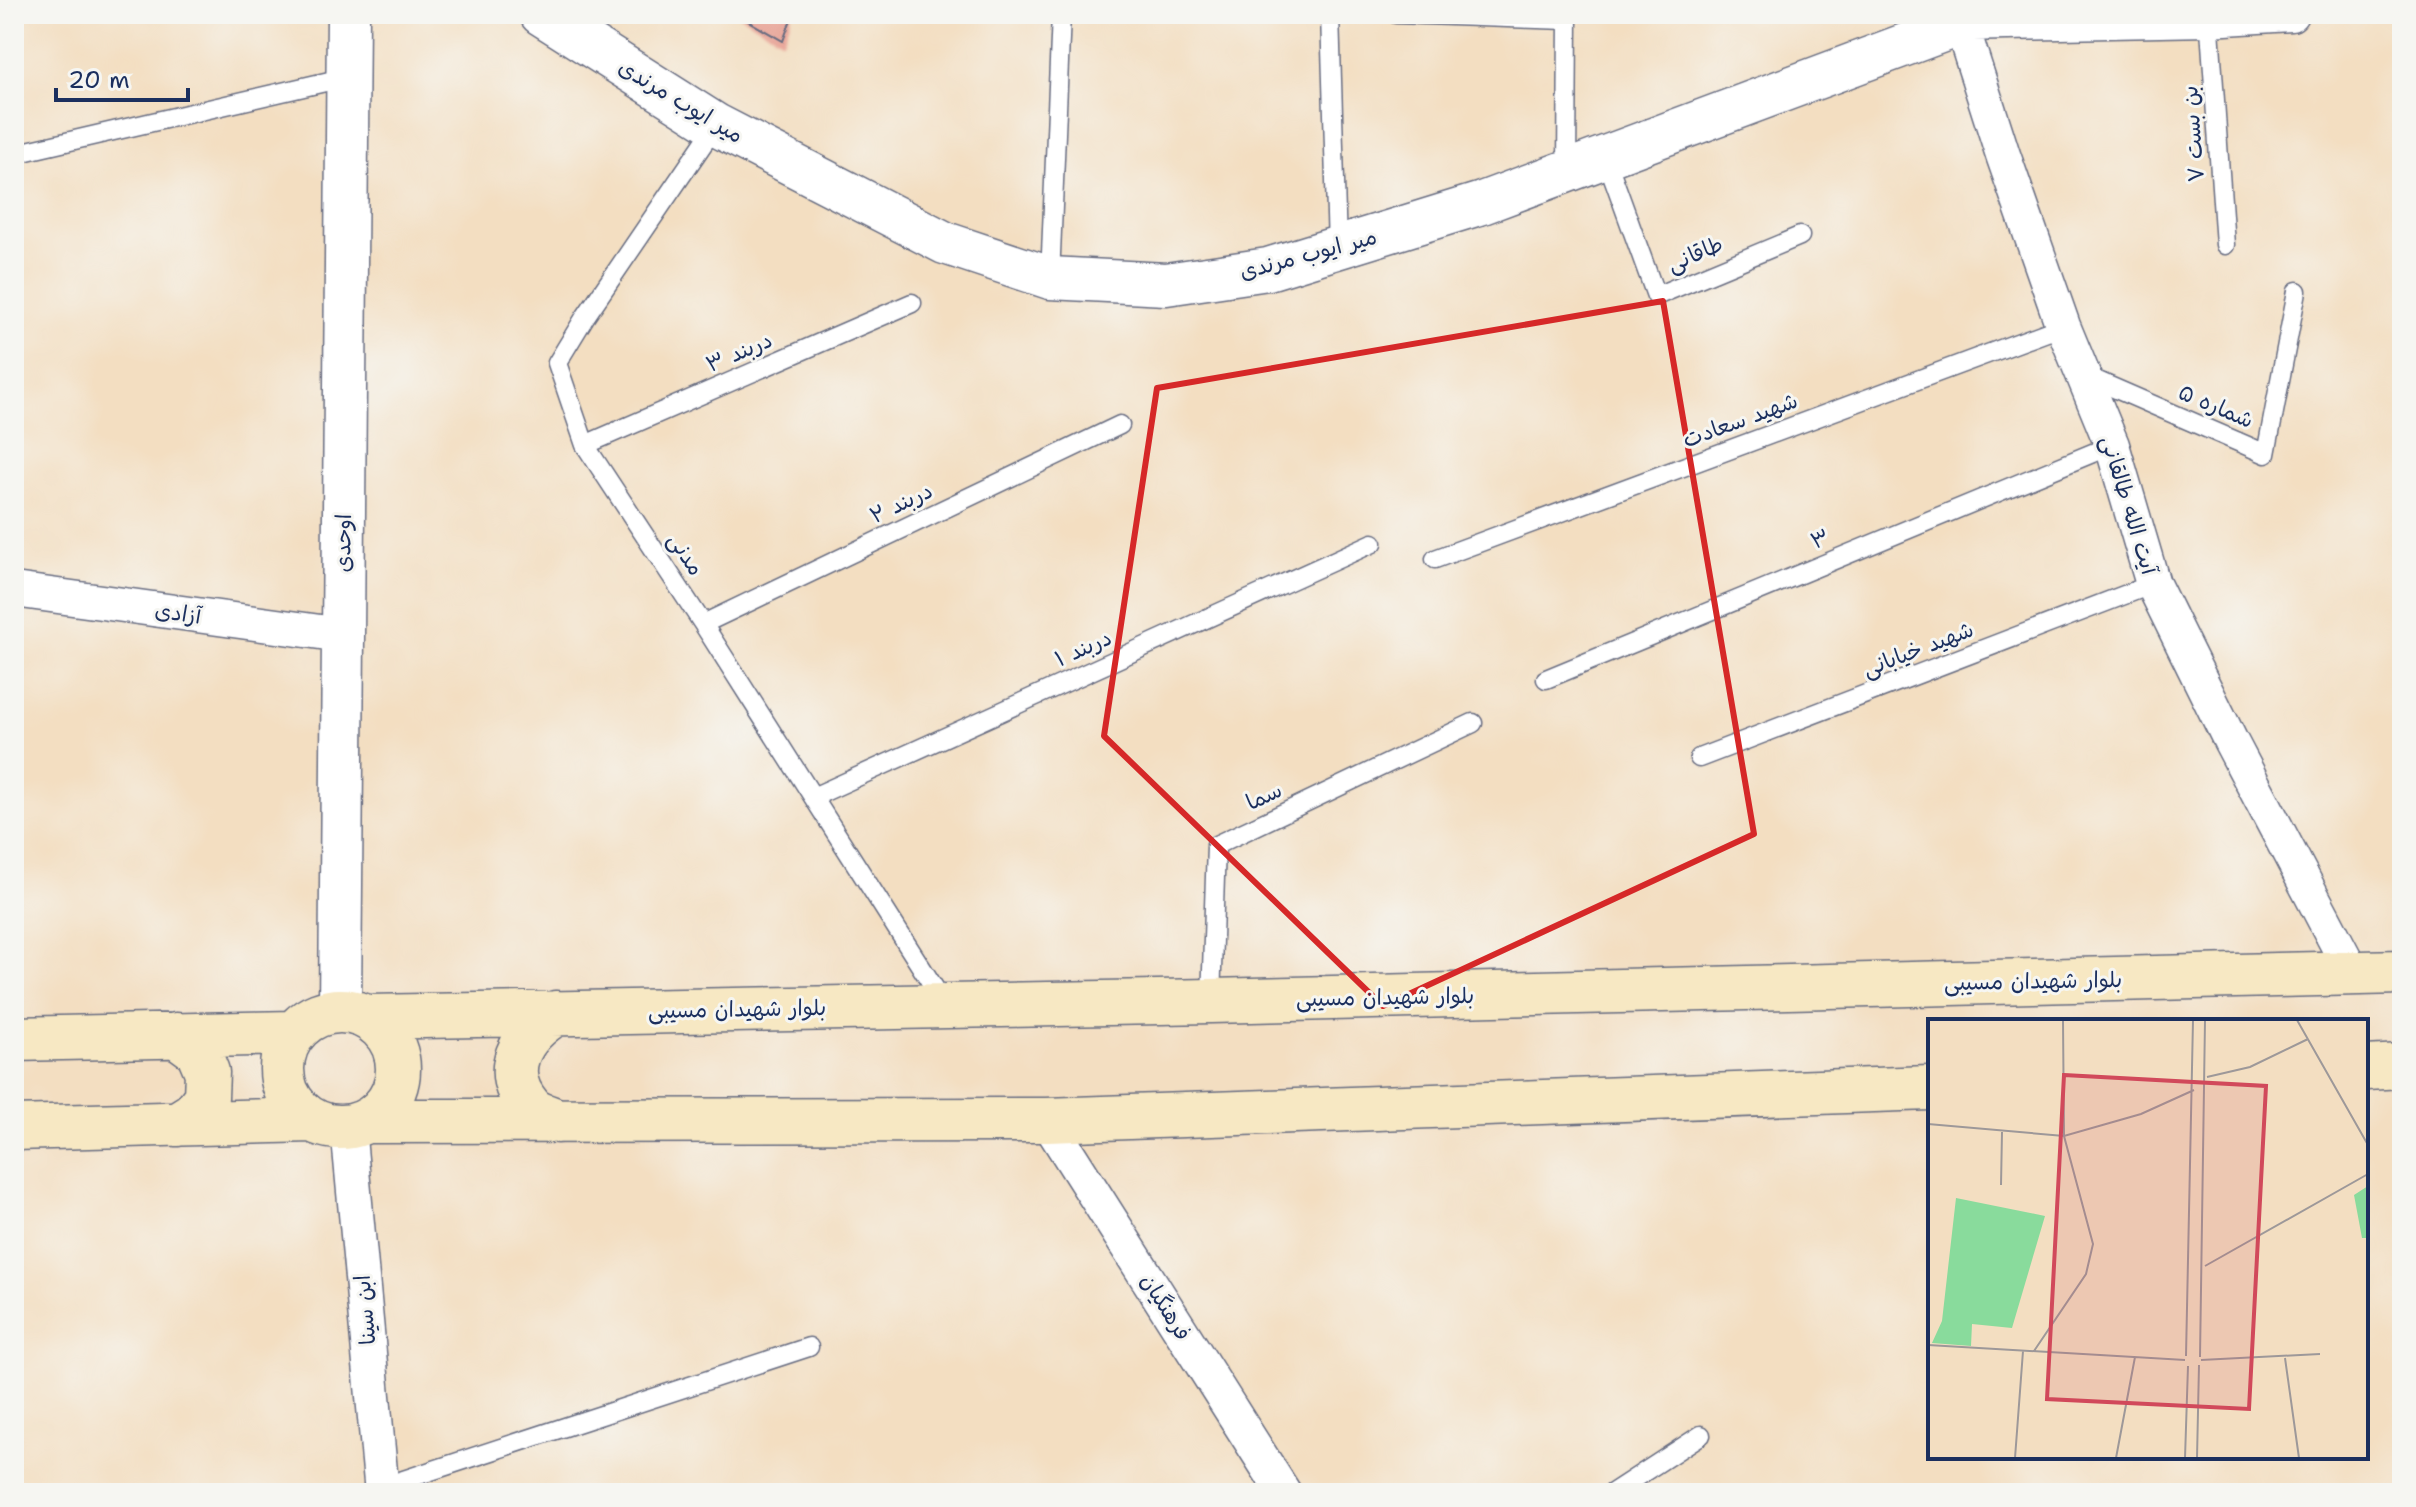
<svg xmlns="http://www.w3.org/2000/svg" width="2416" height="1507" viewBox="0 0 2416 1507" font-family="'Shantell Sans','Playpen Sans Arabic',sans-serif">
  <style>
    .building { fill: #e79f91 }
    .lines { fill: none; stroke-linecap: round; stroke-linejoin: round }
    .service-casing { stroke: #676c81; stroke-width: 21 }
    .minor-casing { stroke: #676c81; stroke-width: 37 }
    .tertiary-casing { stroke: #676c81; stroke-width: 45 }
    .secondary-casing { stroke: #676c81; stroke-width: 47 }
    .service { stroke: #fff; stroke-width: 18 }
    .minor { stroke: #fff; stroke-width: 34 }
    .tertiary { stroke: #fff; stroke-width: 42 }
    .secondary { stroke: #f7e8c3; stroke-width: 44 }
    .marked { fill: none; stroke: #d62828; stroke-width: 6; stroke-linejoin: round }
    .labels { text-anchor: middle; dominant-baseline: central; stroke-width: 6; stroke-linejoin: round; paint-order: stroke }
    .street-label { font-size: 22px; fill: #1b2f5e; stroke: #f6f6f2 }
    .inset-road { fill: none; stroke: #9d9899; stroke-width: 2 }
    .view { fill: #d1495b; fill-opacity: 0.15; stroke: #d1495b; stroke-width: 4 }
    .inset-edge { fill: none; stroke: #1b2f5e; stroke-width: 4 }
  </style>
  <rect width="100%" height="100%" fill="#f6f6f2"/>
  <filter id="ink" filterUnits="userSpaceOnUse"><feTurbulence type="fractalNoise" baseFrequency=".0125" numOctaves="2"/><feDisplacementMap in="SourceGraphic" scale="16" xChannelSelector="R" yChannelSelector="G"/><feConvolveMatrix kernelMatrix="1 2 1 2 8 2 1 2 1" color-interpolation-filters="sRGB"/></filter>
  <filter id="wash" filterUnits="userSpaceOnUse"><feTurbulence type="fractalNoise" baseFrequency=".006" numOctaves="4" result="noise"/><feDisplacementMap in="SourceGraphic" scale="32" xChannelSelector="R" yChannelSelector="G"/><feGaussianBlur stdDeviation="1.8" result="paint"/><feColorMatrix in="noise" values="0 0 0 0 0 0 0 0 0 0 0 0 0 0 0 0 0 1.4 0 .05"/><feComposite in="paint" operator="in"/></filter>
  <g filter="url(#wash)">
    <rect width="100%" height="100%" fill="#f3dec1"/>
    <g id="blocks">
      <!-- building -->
      <path class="building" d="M 736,14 L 793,14 L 783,41 Z"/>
    </g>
  </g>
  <g filter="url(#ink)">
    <use href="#blocks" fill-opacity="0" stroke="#676c81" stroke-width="2"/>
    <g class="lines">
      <defs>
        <path id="service" d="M 1330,14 L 1337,248
          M 1396,14 L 1567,20
          M 2209,14 L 2225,245
          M 716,125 L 585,317 L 557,363 L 585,445 L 703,624 L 944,1003
          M 14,154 L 347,77
          M 1606,158 L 1656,296 L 1800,236
          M 1567,171 L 1568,14
          M 1050,278 L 1061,14
          M 2084,375 L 2266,454 L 2297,291
          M 585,445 L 912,303
          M 1435,559 L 2063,326
          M 703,624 L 1120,425
          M 1546,679 L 2112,445
          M 1699,758 L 2153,584
          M 813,797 L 1373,543
          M 1211,1001 L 1216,845 L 1473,723
          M 382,1487 L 809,1347
          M 1612,1493 L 1701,1435"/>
        <path id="minor" d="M 2291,14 L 2209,19 L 1961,24 L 2003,155 L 2063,326 L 2112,445 L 2153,584 L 2231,742 L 2353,974
          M 14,590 L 342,635
          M 1047,1120 L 1284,1493
          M 348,1127 L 382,1493"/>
        <path id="tertiary" d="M 541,14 L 716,125 L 945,243 L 1050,278 L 1166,284 L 1268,269 L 1482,203 L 1961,24 L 1961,14
          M 340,1010 L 348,14"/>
        <path id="secondary" d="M282 1069a58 58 0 1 1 116 0a58 58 0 1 1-116 0Z
          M 556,1013 C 521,1035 498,1071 530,1107 C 536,1114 549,1117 558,1121
          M 368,1017 L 1211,1001 L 2402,972
          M 176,1035 L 198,1051 L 207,1072 L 206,1097 L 193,1114 L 177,1124
          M 14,1039 L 294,1033
          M 2366,1068 L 2402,1066
          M 368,1121 L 1047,1120 L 1930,1088
          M 14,1128 L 312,1120"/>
      </defs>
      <!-- service casing -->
      <use href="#service" class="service-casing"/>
      <!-- minor casing -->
      <use href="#minor" class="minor-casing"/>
      <!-- tertiary casing -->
      <use href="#tertiary" class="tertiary-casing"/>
      <!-- secondary casing -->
      <use href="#secondary" class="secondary-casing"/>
      <!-- service -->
      <use href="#service" class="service"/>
      <!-- minor -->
      <use href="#minor" class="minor"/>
      <!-- tertiary -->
      <use href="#tertiary" class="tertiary"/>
      <!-- secondary -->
      <use href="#secondary" class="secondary"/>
    </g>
  </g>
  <!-- marked area -->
  <path class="marked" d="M 1663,301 L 1754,834 L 1383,1006 L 1104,736 L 1157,388 Z"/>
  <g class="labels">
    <!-- street labels -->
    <g class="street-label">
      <text transform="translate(681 101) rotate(31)">میر ایوب مرندی</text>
      <text transform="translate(2193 134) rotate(-94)">بن بست ۷</text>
      <text transform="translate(1308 254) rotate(-15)">میر ایوب مرندی</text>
      <text transform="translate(1695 254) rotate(-23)">طاقانی</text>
      <text transform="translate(739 352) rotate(-23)">دربند ۳</text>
      <text transform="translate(2216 406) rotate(23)">شماره ۵</text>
      <text transform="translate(1740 420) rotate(-20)">شهید سعادت</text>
      <text transform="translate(901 503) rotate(-25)">دربند ۲</text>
      <text transform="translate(2129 505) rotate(73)">آیت الله طالقانی</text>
      <text transform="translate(1820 539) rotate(-22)">۳</text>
      <text transform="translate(343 543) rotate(-89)">اوحدی</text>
      <text transform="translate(686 554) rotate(57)">مدنی</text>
      <text transform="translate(178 613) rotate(8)">آزادی</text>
      <text transform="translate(1083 648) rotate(-24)">دربند ۱</text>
      <text transform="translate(1918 649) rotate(-21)">شهید خیابانی</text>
      <text transform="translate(1264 796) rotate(-25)">سما</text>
      <text transform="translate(2033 981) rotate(-1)">بلوار شهیدان مسیبی</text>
      <text transform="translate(1385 997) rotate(-1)">بلوار شهیدان مسیبی</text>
      <text transform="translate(737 1009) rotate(-1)">بلوار شهیدان مسیبی</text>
      <text transform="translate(1166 1307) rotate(58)">فرهنگیان</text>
      <text transform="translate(365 1310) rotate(-95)">ابن سینا</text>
    </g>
  </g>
  <!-- overview -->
  <g transform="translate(1928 1019)">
    <rect width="440" height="440" fill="#f3dec1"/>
    <path d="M 440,167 L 440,219 L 434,219 L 426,176 ZM 28,179 L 117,197 L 84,309 L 44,305 L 43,327 L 4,324 L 14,302 Z" fill="#89db9c"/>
    <path class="inset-road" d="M 369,1 L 440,126M 279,58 L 322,48 L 380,20M 0,105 L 136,117 L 213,95 L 266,71M 73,166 L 74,113M 277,247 L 440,155M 0,326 L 257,341M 106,332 L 158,255 L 165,225 L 136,117 L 135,1M 258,337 L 265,1M 272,338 L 277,1M 357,339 L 371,439M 273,341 L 392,335M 87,439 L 95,332M 188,439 L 207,338M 257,439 L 260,347M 269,439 L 271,346"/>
    <path class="view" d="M 136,56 L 338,67 L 321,390 L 119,380 Z"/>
    <rect width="440" height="440" class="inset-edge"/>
  </g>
  <!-- margin -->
  <rect width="2416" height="1507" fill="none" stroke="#f6f6f2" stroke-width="48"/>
  <!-- scale -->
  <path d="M56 88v12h132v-12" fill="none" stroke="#1b2f5e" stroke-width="4"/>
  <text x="68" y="88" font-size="24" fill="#1b2f5e" stroke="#f6f6f2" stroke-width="6" paint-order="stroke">20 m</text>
</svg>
